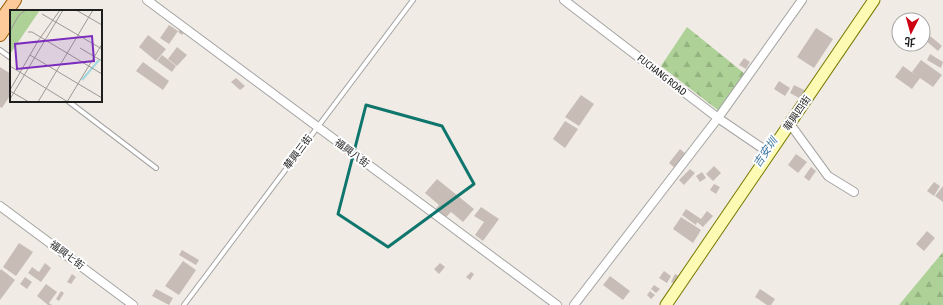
<svg xmlns="http://www.w3.org/2000/svg" width="943" height="305" viewBox="0 0 943 305" font-family="'Asap Condensed','Noto Sans TC',sans-serif">
  <style>
    .forest { fill: url(#forest-firs) }
    .building { fill: #c8bcb7 }
    .lines { fill: none; stroke-linecap: round; stroke-linejoin: round }
    .lane-casing { stroke: #a5a5a5; stroke-width: 6 }
    .street-casing { stroke: #a5a5a5; stroke-width: 10 }
    .secondary-casing { stroke: #787a00; stroke-width: 13 }
    .primary-casing { stroke: #985900; stroke-width: 14 }
    .lane { stroke: #fff; stroke-width: 4 }
    .street { stroke: #fff; stroke-width: 8 }
    .secondary { stroke: #fdfab4; stroke-width: 11 }
    .primary { stroke: #ffca99; stroke-width: 12 }
    .marked { fill: none; stroke: #0f766e; stroke-width: 3; stroke-linejoin: round }
    .labels { text-anchor: middle; dominant-baseline: central; stroke-width: 4; stroke-linejoin: round; paint-order: stroke }
    .street-label { font-size: 10px; fill: #1e1e1e; stroke: #fff }
    .water-label { font-size: 11px; font-style: italic; fill: #407aa3; stroke: #fff }
    .inset-river { fill: none; stroke: #a1d7e0; stroke-width: 2 }
    .inset-road { fill: none; stroke: #9c9995; stroke-width: 1 }
    .view { fill: #7b2cbf; fill-opacity: 0.15; stroke: #7b2cbf; stroke-width: 2 }
    .inset-edge { fill: none; stroke: #1e1e1e; stroke-width: 2 }
  </style>
  <defs>
    <pattern id="forest-firs" width="22" height="20" patternUnits="userSpaceOnUse"><rect width="22" height="20" fill="#add196"/><path d="M5 1l3.5 6h-7zM16 11l3.5 6h-7z" fill="#94b381"/></pattern>
  </defs>
  <rect width="100%" height="100%" fill="#f0ebe4"/>
  <!-- forest -->
  <path class="forest" d="M 687,27 L 745,74 L 719,111 L 661,66 Z
    M 943,252 L 943,305 L 899,305 Z"/>
  <!-- building -->
  <path class="building" d="M 169,25 L 178,31 L 169,44 L 160,38 Z
    M 181,28 L 185,31 L 182,35 L 178,32 Z
    M 816,28 L 833,39 L 814,68 L 797,57 Z
    M 148,35 L 166,49 L 156,61 L 139,47 Z
    M 929,35 L 942,46 L 938,51 L 925,40 Z
    M 177,47 L 187,55 L 177,66 L 168,59 Z
    M 930,54 L 943,62 L 941,68 L 927,60 Z
    M 162,55 L 176,66 L 172,72 L 157,61 Z
    M 744,58 L 750,62 L 746,69 L 739,65 Z
    M 921,60 L 942,75 L 933,87 L 920,78 L 912,89 L 895,77 L 903,66 L 917,76 L 912,72 Z
    M 143,62 L 169,81 L 163,90 L 136,71 Z
    M 0,67 L 11,74 L 11,94 L 2,108 L 0,107 Z
    M 236,78 L 245,86 L 240,90 L 231,82 Z
    M 779,81 L 790,88 L 785,96 L 774,89 Z
    M 794,85 L 806,91 L 801,99 L 790,93 Z
    M 581,95 L 594,104 L 579,126 L 565,117 Z
    M 565,121 L 578,129 L 565,148 L 553,139 Z
    M 680,149 L 686,154 L 675,168 L 669,163 Z
    M 796,154 L 807,162 L 798,173 L 788,165 Z
    M 714,166 L 721,173 L 713,181 L 706,174 Z
    M 811,167 L 816,171 L 809,181 L 804,177 Z
    M 690,169 L 695,173 L 684,185 L 679,180 Z
    M 702,172 L 706,178 L 700,182 L 696,176 Z
    M 437,179 L 474,209 L 463,222 L 451,212 L 445,218 L 435,210 L 439,205 L 425,193 Z
    M 934,182 L 940,186 L 934,196 L 927,191 Z
    M 714,184 L 720,187 L 716,194 L 710,190 Z
    M 943,186 L 943,202 L 935,196 Z
    M 481,207 L 499,219 L 483,241 L 475,235 L 484,222 L 474,216 Z
    M 686,209 L 701,219 L 707,211 L 713,216 L 703,227 L 697,222 L 696,225 L 682,215 Z
    M 681,217 L 701,230 L 693,243 L 673,229 Z
    M 927,231 L 935,238 L 924,251 L 916,244 Z
    M 19,243 L 33,252 L 16,276 L 3,267 Z
    M 182,250 L 199,260 L 196,265 L 179,255 Z
    M 183,261 L 196,270 L 179,295 L 165,286 Z
    M 45,263 L 51,268 L 41,282 L 28,273 L 32,267 L 39,272 Z
    M 440,263 L 445,267 L 439,274 L 434,269 Z
    M 1,269 L 15,280 L 0,300 L 0,271 Z
    M 664,271 L 671,276 L 667,283 L 659,278 Z
    M 471,272 L 474,274 L 470,280 L 466,277 Z
    M 72,274 L 76,277 L 71,284 L 67,282 Z
    M 675,274 L 679,276 L 674,284 L 671,282 Z
    M 610,276 L 630,291 L 623,300 L 603,285 Z
    M 25,277 L 32,282 L 27,289 L 20,284 Z
    M 46,284 L 57,292 L 49,303 L 52,305 L 48,305 L 37,296 Z
    M 654,285 L 660,289 L 656,293 L 651,289 Z
    M 156,289 L 173,298 L 169,305 L 152,296 Z
    M 760,289 L 775,299 L 771,305 L 767,305 L 755,297 Z
    M 61,291 L 64,293 L 59,301 L 56,299 Z
    M 650,291 L 655,295 L 651,299 L 647,295 Z"/>
  <g class="lines">
    <defs>
      <path id="lane" d="M 0,50 L 11,58
        M 68,101 L 156,168
        M 184,305 L 413,0"/>
      <path id="street" d="M 147,0 L 557,305
        M 564,0 L 718,118 L 762,148
        M 790,124 L 828,176 L 854,192
        M 0,206 L 133,305
        M 574,305 L 718,118 L 802,0"/>
      <path id="secondary" d="M 666,305 L 874,0"/>
      <path id="primary" d="M 0,21 L 15,0
        M 0,35 L 11,19"/>
    </defs>
    <!-- lane casing -->
    <use href="#lane" class="lane-casing"/>
    <!-- street casing -->
    <use href="#street" class="street-casing"/>
    <!-- secondary casing -->
    <use href="#secondary" class="secondary-casing"/>
    <!-- primary casing -->
    <use href="#primary" class="primary-casing"/>
    <!-- lane -->
    <use href="#lane" class="lane"/>
    <!-- street -->
    <use href="#street" class="street"/>
    <!-- secondary -->
    <use href="#secondary" class="secondary"/>
    <!-- primary -->
    <use href="#primary" class="primary"/>
  </g>
  <!-- marked area -->
  <path class="marked" d="M 366,105 L 442,126 L 474,184 L 388,247 L 338,214 Z"/>
  <g class="labels">
    <!-- street labels -->
    <g class="street-label">
      <text transform="translate(662 75) rotate(38)">FUCHANG ROAD</text>
      <text transform="translate(797 113) rotate(-56)">華興四街</text>
      <text transform="translate(298 152) rotate(-53)">華興三街</text>
      <text transform="translate(352 153) rotate(37)">福興八街</text>
      <text transform="translate(67 255) rotate(37)">福興七街</text>
    </g>
    <!-- water labels -->
    <g class="water-label">
      <text transform="translate(765 152) rotate(-56)">吉安圳</text>
    </g>
  </g>
  <!-- overview -->
  <g transform="translate(10 10)">
    <rect width="92" height="92" fill="#f0ebe4"/>
    <path d="M 0,0 L 30,0 L 0,44 Z" fill="#add196"/>
    <path class="inset-river" d="M 72,70 L 89,50"/>
    <path class="inset-road" d="M 66,0 L 92,15M 32,4 L 92,39M 0,21 L 9,5 L 16,0M 18,22 L 22,22 L 92,64M 70,38 L 92,51M 20,45 L 92,88M 0,56 L 58,92M 0,80 L 28,31 L 50,0M 0,81 L 19,92M 0,89 L 53,0M 28,92 L 83,0M 57,92 L 92,34"/>
    <path class="view" d="M 82,26 L 84,51 L 7,59 L 5,34 Z"/>
    <rect width="92" height="92" class="inset-edge"/>
  </g>
  <!-- north arrow -->
  <g transform="translate(911 32) rotate(186)"><circle r="19" fill="#ffffff" stroke="#a5a5a5"/>
  <path d="M0-3L7 15L0 10L-7 15Z" fill="#cc0012"/>
  <text y="-6" font-size="11" font-weight="bold" text-anchor="middle" fill="#1e1e1e">北</text>
  </g>
</svg>
